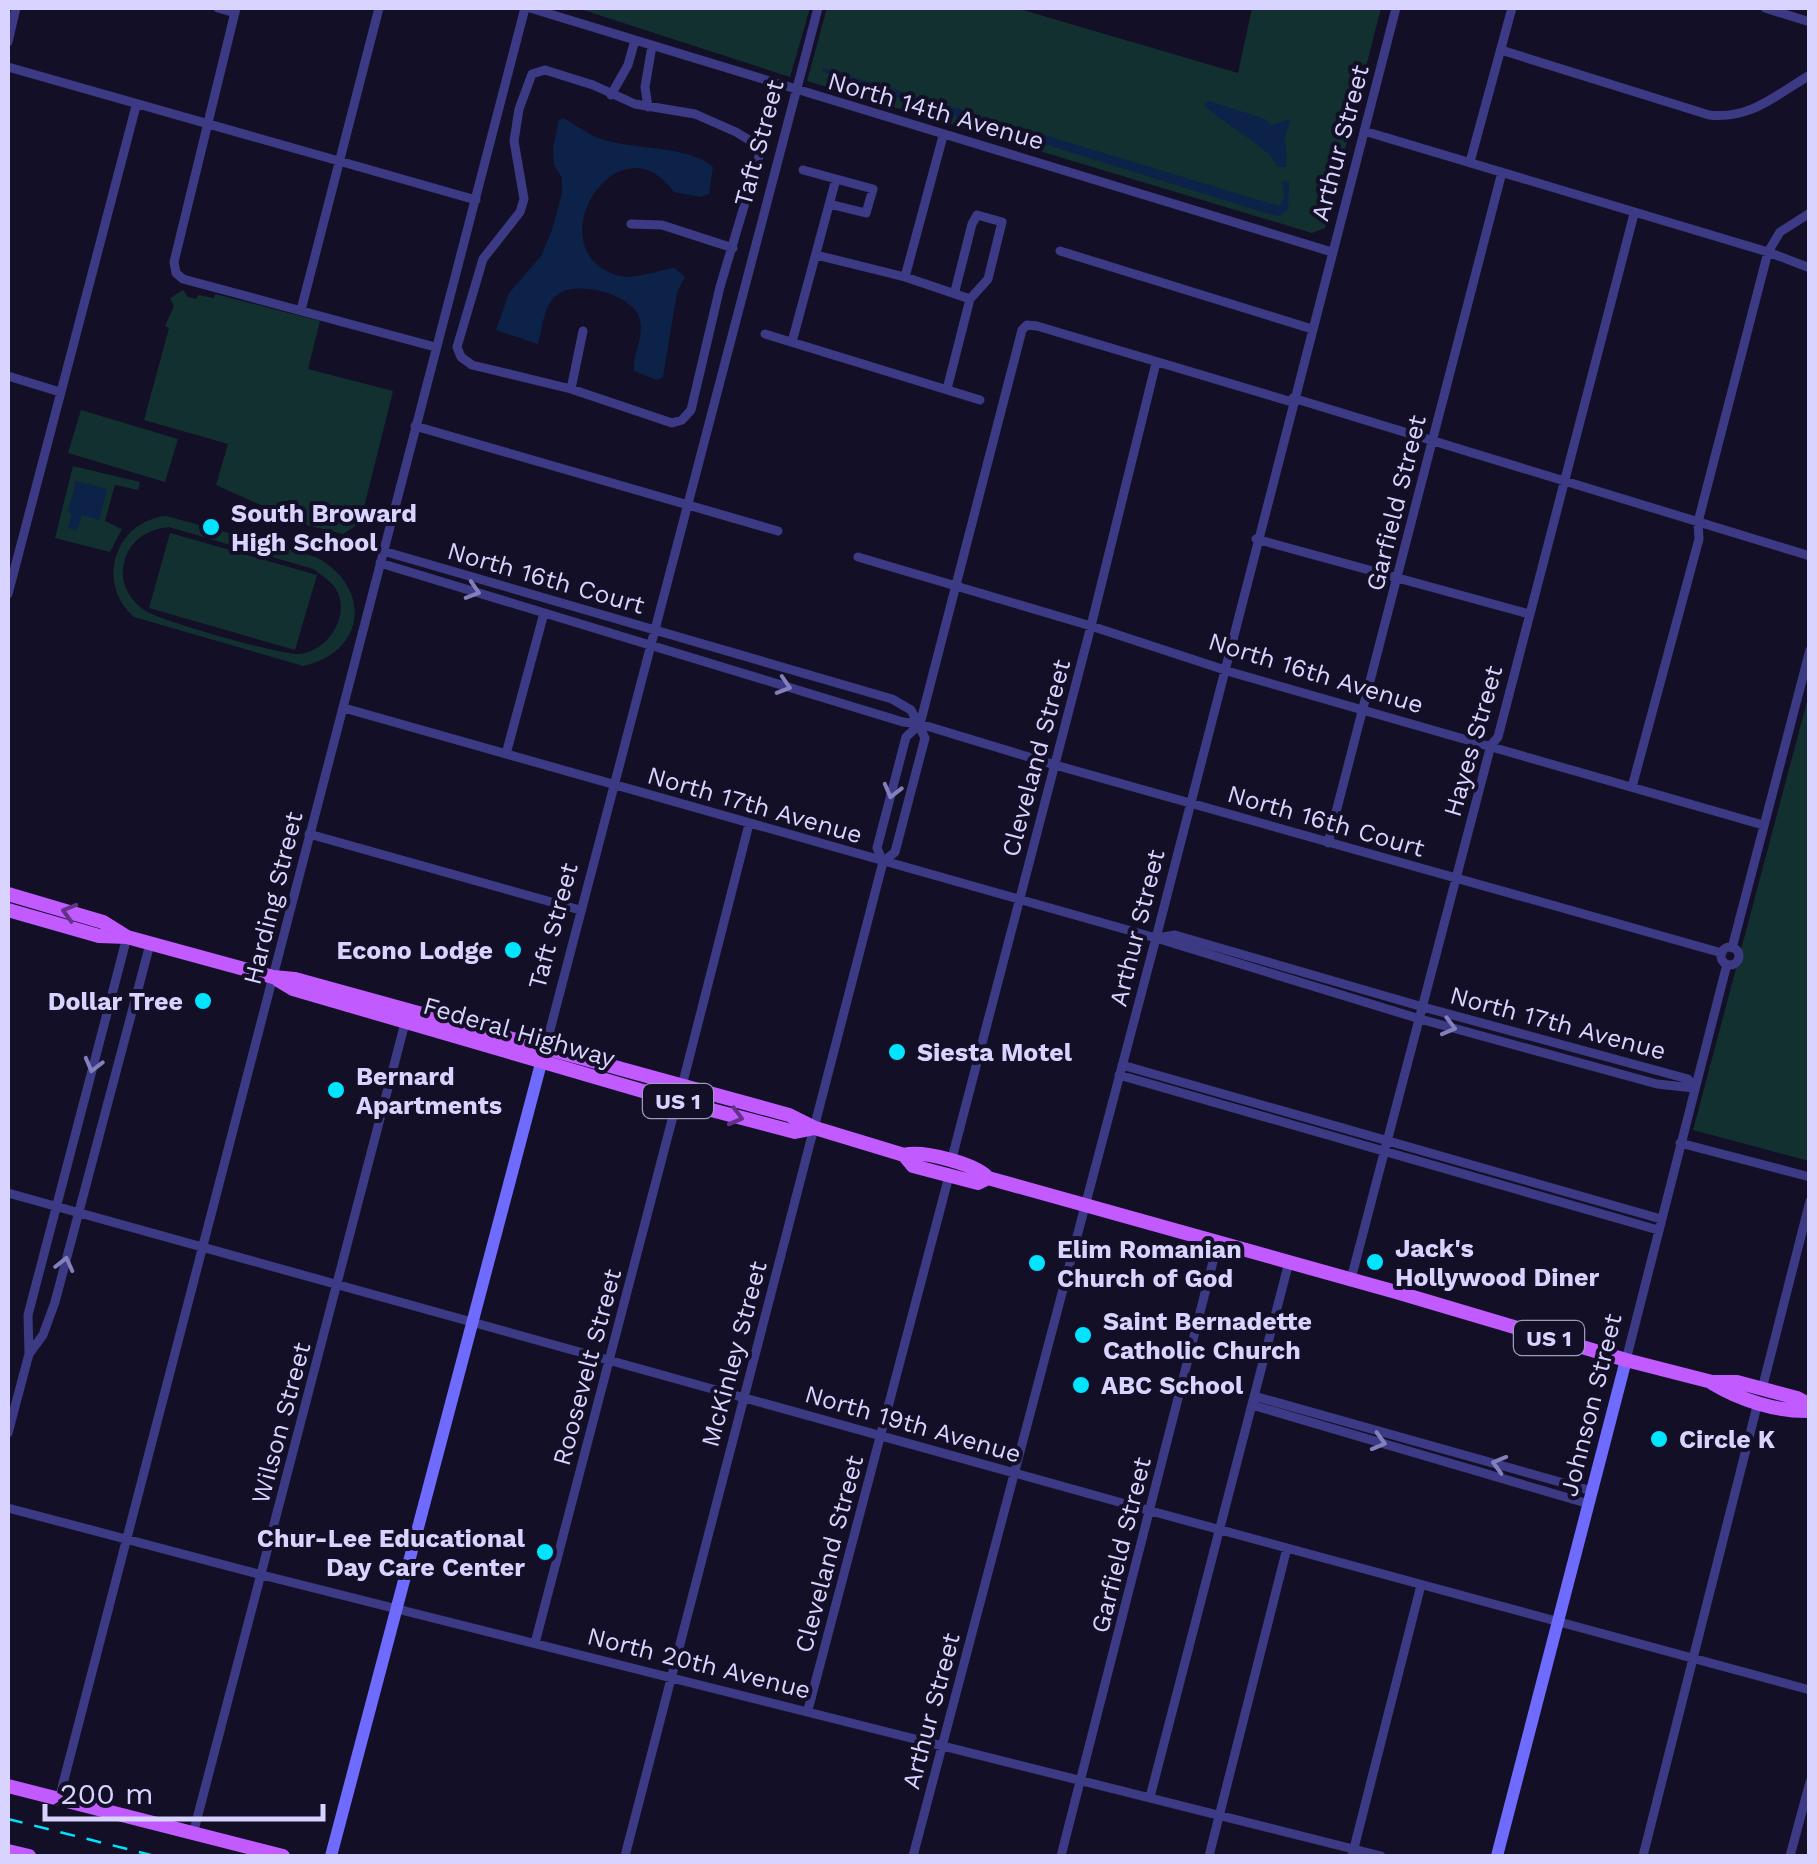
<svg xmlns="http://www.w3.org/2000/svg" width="1817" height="1864" viewBox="0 0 1817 1864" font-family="'Work Sans',sans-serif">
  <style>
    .green { fill: #12302f; fill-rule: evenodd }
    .water { fill: #0c2248 }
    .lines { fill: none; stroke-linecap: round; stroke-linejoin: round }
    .street { stroke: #3d3a85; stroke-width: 9 }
    .secondary { stroke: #6f6bff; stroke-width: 12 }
    .primary { stroke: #c25bff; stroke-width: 14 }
    .rail { stroke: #00e5ff; stroke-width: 2.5; stroke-dasharray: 15 12; stroke-linecap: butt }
    .oneway { stroke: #837fbc }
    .oneway2 { stroke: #623188 }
    .poi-dot { fill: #00e5ff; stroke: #130f26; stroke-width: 4 }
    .labels { text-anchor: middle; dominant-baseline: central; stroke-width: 8; stroke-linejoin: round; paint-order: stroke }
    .shield { fill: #130f26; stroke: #9e99be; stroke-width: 2.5 }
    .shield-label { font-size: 22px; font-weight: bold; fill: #d9d4ff }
    .street-label { font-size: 25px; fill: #d9d4ff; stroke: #130f26 }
    .poi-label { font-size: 25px; font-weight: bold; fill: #d9d4ff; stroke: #130f26; text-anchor: start }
  </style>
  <rect width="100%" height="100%" fill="#130f26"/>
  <!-- green -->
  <path class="green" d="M 577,8 L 810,8 L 790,77 Z
    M 827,8 L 1016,8 L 1238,73 L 1252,8 L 1381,8 L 1325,228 L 1312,233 L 807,81 Z
    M 183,290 L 188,297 L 196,299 L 198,295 L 214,298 L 215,294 L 320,321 L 308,369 L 393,391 L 360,523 L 343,534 L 303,524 L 216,485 L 228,444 L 144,420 L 169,328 L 165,326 L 174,306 L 170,298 Z
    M 81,410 L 178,439 L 165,482 L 68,453 Z
    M 73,466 L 140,482 L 138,490 L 115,485 L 105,521 L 122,529 L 110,552 L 55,538 Z
    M 166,516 L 316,557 C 372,587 367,652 303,666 L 134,617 C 95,584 115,521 166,516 ZM 169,527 L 313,569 C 321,575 330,580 336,589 C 351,615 329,650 301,654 C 283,656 160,621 144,610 C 129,599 119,582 124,563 C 129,541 147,529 169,527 Z
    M 170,533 L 317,575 L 295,650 L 149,608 Z
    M 1809,694 L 1809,1161 L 1693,1130 Z"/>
  <!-- water -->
  <path class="water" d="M 823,68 L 1279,206 L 1284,198 L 1282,182 L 1289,181 L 1288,210 L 1279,216 L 1269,214 L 954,116 L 951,124 L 931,118 L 933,109 L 823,72 Z
    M 1209,101 L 1265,119 L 1271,125 L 1291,119 L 1285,137 L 1287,167 L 1277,167 C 1274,148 1217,122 1204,104 Z
    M 563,118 C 575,124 586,133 598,138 C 629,150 690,145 713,167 L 709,194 L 700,197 L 674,192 C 619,115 537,245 613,274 C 632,282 656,270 675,268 L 685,277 L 677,292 L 663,377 L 657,380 L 634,371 C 632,354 646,335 639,317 C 631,294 580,281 560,293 C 543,303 543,327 538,344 L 496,330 L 509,293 L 541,256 L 552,230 L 562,193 L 562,178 L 554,165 L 553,148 L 559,120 Z
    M 76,481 L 107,489 L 99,520 L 82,515 L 77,531 L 68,528 L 72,514 L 68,512 Z"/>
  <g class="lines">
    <!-- street -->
    <path class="street" d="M 218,8 L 235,13
      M 236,8 L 174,262 L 176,273 L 183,279 L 435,347
      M 530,8 L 1332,252
      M 1765,8 L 1810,22
      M 8,42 L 16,8
      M 1501,50 L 1709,115 C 1750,120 1776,95 1810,75
      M 8,67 L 476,200
      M 545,70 L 593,85 L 635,104 L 695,114 L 736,132 L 759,146 L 759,156 L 720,287 L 691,410 L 682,420 L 672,423 L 571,389 L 472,365 L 461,357 L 457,347 L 483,259 L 520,212 L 524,199 L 514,141 L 519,109 L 532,74 Z
      M 611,95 L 628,65 L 635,40
      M 648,107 L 645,87 L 652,46
      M 1364,131 L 1768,252 L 1810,268
      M 1470,162 L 1512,8
      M 803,170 L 873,189 L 866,213 L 829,204
      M 631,224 L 662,225 L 733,248
      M 1060,251 L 1312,329
      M 816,255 L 905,277 L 970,299
      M 905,277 L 943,136
      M 955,291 L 972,224 L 977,215 L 1002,222 L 988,279 L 970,299
      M 301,310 L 379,8
      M 765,334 L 980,400
      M 792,342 L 836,179
      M 8,376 L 60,392
      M 571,389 L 583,331
      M 947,389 L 970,299
      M 1293,398 L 1810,556
      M 415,426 L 778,531
      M 1256,539 L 1529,614
      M 383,551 L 892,699 L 911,710 L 925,738 L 895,852 L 883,862 L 625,1856
      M 858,557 L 1091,626 L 1234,673 L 1763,825
      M 380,563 L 903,722 L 920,724 L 1055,765 L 1722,953
      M 8,594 L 136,106
      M 344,708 L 1156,938 L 1420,1019 L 1657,1084 L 1694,1088
      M 506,754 L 544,613
      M 1632,787 L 1699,539 L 1698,522 L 1768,252 L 1780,232 L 1810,213
      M 309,834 L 580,910
      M 1328,843 L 1502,172
      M 883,862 L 877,848 L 906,737 L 920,724 L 1022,330 L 1027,325 L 1037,326 L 1292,402
      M 1157,938 L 1175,935 L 1423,1007 L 1688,1079 L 1694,1088
      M1721 956a9 9 0 1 1 18 0a9 9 0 1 1-18 0Z
      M 1732,948 L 1810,650
      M 545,1049 L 818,8
      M 1122,1065 L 1661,1219
      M 1119,1075 L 1658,1230
      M 682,1086 L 749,824
      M 1680,1143 L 1810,1177
      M 951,1162 L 1091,626 L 1156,363
      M 8,1193 L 1151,1511 L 1810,1690
      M 1351,1279 L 1491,745 L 1498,737 L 1634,214
      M 29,1354 L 43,1335 L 55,1302 L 150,944
      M 1626,1360 L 1727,964
      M 1762,1389 L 1810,1201
      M 1254,1396 L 1592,1491
      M 1252,1405 L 1589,1504
      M 8,1433 L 29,1354 L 28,1315 L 127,937
      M 8,1508 L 262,1575 L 1381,1856
      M 535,1643 L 677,1101
      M 808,1710 L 949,1176
      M 1150,1797 L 1289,1262
      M 59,1799 L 525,8
      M 193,1834 L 405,1023
      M 913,1856 L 1156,938 L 1396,8
      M 1061,1856 L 1218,1242
      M 1209,1856 L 1287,1548
      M 1352,1856 L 1421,1585
      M 1643,1856 L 1758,1402
      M 1790,1856 L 1810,1782"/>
    <!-- secondary -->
    <path class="secondary" d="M 331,1856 L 544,1052
      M 1497,1856 L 1626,1360"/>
    <!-- primary -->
    <path class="primary" d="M 8,894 L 103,922 L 127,937
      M 8,910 L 99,936 L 127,937 L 273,977 L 295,979 L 789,1115 L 815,1128 L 904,1155 C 923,1150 976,1164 988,1178 L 1396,1292 L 1626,1360 L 1712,1382 L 1737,1382 L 1797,1398 L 1810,1405
      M 278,980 L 293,989 L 677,1101 L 795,1132 L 815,1128
      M 904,1155 L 913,1166 L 978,1183 L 988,1178
      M 1712,1383 C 1740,1400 1777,1412 1810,1411
      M 8,1786 L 283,1856
      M 8,1851 L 29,1856"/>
    <!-- rail -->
    <path class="rail" d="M 8,1819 L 155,1856"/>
  </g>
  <!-- one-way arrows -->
  <defs><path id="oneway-chevron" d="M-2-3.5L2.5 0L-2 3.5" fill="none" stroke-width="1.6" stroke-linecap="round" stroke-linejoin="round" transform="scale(2.5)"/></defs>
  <g class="oneway">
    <use href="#oneway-chevron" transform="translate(473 591) rotate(17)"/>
    <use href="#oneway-chevron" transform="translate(784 686) rotate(17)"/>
    <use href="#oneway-chevron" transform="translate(892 791) rotate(105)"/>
    <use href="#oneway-chevron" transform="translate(1449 1027) rotate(15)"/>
    <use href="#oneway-chevron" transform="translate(93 1065) rotate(105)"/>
    <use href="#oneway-chevron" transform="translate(65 1264) rotate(-76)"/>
    <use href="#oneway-chevron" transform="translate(1379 1442) rotate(16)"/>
    <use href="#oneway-chevron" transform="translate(1499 1464) rotate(-164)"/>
  </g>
  <g class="oneway2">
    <use href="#oneway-chevron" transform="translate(69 912) rotate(-164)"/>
    <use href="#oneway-chevron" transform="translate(736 1117) rotate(15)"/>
  </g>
  <!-- markers -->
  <g class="poi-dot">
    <circle cx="211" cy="527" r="10"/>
    <circle cx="513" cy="950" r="10"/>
    <circle cx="203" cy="1001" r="10"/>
    <circle cx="897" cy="1052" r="10"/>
    <circle cx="336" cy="1090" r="10"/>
    <circle cx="1375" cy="1262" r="10"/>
    <circle cx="1037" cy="1263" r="10"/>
    <circle cx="1083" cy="1335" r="10"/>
    <circle cx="1081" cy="1385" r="10"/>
    <circle cx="1659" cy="1439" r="10"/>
    <circle cx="545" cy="1552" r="10"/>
  </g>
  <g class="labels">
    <!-- shield labels -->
    <g class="shield">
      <rect x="643" y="1084" width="70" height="34" rx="8"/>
      <rect x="1514" y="1321" width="70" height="34" rx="8"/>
    </g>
    <g class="shield-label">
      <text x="678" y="1101">US 1</text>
      <text x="1549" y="1338">US 1</text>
    </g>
    <!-- street labels -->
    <g class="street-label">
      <text transform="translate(936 111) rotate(16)">North 14th Avenue</text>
      <text transform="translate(759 143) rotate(-75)">Taft Street</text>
      <text transform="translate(1340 143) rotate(-75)">Arthur Street</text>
      <text transform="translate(1396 503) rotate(-76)">Garfield Street</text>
      <text transform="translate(546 578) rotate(16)">North 16th Court</text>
      <text transform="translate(1316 673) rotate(17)">North 16th Avenue</text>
      <text transform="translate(1473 741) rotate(-74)">Hayes Street</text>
      <text transform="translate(1036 758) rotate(-75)">Cleveland Street</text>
      <text transform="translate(755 805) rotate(16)">North 17th Avenue</text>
      <text transform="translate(1326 821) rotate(16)">North 16th Court</text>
      <text transform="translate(273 898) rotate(-76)">Harding Street</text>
      <text transform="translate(553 926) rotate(-75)">Taft Street</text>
      <text transform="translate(1137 928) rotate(-76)">Arthur Street</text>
      <text transform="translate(1558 1023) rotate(15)">North 17th Avenue</text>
      <text transform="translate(519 1032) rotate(16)">Federal Highway</text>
      <text transform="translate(734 1354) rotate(-75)">McKinley Street</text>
      <text transform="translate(587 1367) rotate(-75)">Roosevelt Street</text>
      <text transform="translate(1591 1405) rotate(-76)">Johnson Street</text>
      <text transform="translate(281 1423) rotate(-75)">Wilson Street</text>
      <text transform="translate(913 1424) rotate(16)">North 19th Avenue</text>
      <text transform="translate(1121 1545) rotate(-76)">Garfield Street</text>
      <text transform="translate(829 1554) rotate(-75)">Cleveland Street</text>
      <text transform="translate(699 1663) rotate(14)">North 20th Avenue</text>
      <text transform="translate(931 1711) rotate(-75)">Arthur Street</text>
    </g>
    <!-- poi labels -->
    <g class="poi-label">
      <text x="231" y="513">South Broward<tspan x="231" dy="29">High School</tspan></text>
      <text x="493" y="950" text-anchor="end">Econo Lodge</text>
      <text x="183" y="1001" text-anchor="end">Dollar Tree</text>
      <text x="917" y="1052">Siesta Motel</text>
      <text x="356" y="1076">Bernard<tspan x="356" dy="29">Apartments</tspan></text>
      <text x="1395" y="1248">Jack's<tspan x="1395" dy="29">Hollywood Diner</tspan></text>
      <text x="1057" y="1249">Elim Romanian<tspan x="1057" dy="29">Church of God</tspan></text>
      <text x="1103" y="1321">Saint Bernadette<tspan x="1103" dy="29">Catholic Church</tspan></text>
      <text x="1101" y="1385">ABC School</text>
      <text x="1679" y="1439">Circle K</text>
      <text x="525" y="1538" text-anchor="end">Chur-Lee Educational<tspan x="525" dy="29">Day Care Center</tspan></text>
    </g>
  </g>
  <!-- border -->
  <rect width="1817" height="1864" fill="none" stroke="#d9d4ff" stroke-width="20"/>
  <!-- scale -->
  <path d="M45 1804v15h278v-15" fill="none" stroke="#d9d4ff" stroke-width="5"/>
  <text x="60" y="1804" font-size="30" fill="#d9d4ff" stroke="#130f26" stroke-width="8" paint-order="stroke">200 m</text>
</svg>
